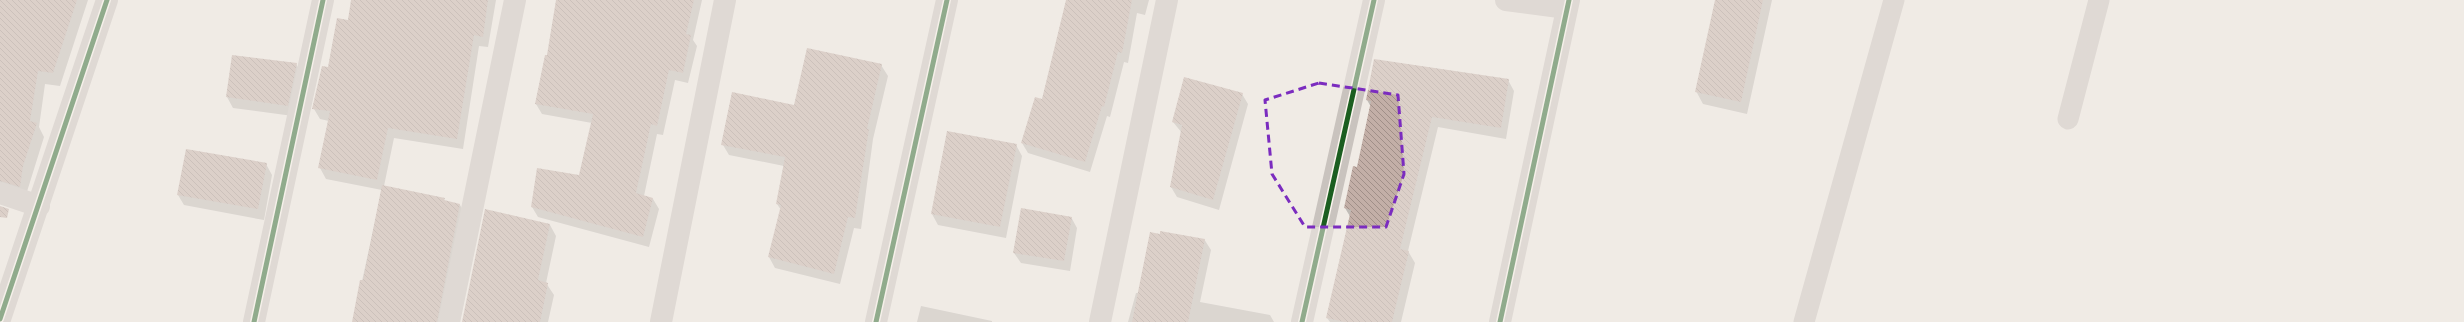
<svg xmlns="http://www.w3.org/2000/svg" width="2464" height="322" viewBox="0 0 2464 322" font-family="Signika,sans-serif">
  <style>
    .shadow { fill: #0003 }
    .building { fill: url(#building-back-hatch) }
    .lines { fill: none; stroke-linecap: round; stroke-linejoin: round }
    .lane { stroke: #c9c3be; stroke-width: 21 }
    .street { stroke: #c9c3be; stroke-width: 22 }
    .cycleway-casing { stroke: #fbf5ee; stroke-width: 8 }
    .cycleway { stroke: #1b5e20; stroke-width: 5 }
    .marked { fill: none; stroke: #7b2cbf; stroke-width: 3; stroke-dasharray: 8 5; stroke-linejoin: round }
  </style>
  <defs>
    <pattern id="building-back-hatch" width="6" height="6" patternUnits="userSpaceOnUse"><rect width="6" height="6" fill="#c3afa7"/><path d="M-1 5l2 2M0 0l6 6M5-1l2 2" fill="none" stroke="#a08f88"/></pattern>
  </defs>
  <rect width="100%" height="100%" fill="#f0ebe5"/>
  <!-- shadow -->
  <path class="shadow" d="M 0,0 L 88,0 L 60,86 L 45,84 L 39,127 L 44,137 L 25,198 L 0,190 Z
    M 352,0 L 496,0 L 488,47 L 479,46 L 463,149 L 394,138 L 384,186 L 444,199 L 446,202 L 460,205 L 466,216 L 445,322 L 353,322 L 382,190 L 326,179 L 320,168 L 329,121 L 320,119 L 314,109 L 348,21 Z
    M 560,0 L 702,0 L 693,40 L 697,46 L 688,83 L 675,80 L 663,135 L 657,134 L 644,196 L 653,199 L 659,209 L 649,247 L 538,217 L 532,207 L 580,176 L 592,123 L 542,114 L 536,104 Z
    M 1068,0 L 1149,0 L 1145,15 L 1137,13 L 1128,63 L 1124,62 L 1110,117 L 1107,116 L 1090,172 L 1028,153 L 1022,143 L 1042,100 Z
    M 1716,0 L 1772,0 L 1747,114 L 1703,104 L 1696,91 Z
    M 296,64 L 302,74 L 293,116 L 233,108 L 227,97 Z
    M 881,65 L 888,76 L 873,139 L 861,229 L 854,228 L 840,284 L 775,268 L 769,257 L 781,210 L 777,204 L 784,166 L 729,155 L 723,145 L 795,106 Z
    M 1508,80 L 1514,91 L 1506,139 L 1438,127 L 1408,251 L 1415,263 L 1401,322 L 1330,322 L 1327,318 L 1351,218 L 1345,208 L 1357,168 L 1371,107 L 1367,100 Z
    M 1242,94 L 1248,104 L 1219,210 L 1177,197 L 1171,187 L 1182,133 L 1173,122 Z
    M 1016,145 L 1022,156 L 1006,238 L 938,225 L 932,214 Z
    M 266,164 L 272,175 L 264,220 L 184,205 L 178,195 Z
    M 1071,217 L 1077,228 L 1070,271 L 1021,263 L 1014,253 Z
    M 550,225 L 556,236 L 546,283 L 554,295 L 548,322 L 463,322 Z
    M 1204,239 L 1211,250 L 1200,302 L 1270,315 L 1274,322 L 1128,322 L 1136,293 L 1139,293 Z
    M 921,306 L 992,321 L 992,322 L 917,322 Z"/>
  <!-- building -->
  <path class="building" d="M 0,0 L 77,0 L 53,73 L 38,71 L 30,121 L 37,123 L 23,166 L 20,187 L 0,181 Z
    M 351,0 L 488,0 L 483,37 L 474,35 L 457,139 L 388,128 L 377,180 L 318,168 L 330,111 L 312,109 L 322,66 L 328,67 L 337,18 L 348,20 Z
    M 556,0 L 694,0 L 686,34 L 691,35 L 683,73 L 669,70 L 657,126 L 651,124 L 636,193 L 653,198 L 643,237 L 531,207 L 537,168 L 579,175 L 593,114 L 535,104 L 545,55 L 547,55 Z
    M 1066,0 L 1132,0 L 1122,53 L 1118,52 L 1104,107 L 1102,106 L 1085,162 L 1021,143 L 1035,97 L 1042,99 Z
    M 1715,0 L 1763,0 L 1741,102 L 1695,92 Z
    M 807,48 L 882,64 L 867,129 L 869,129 L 855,218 L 848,217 L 834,274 L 768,257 L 781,205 L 776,204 L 785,157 L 721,145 L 732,92 L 794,105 Z
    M 232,55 L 297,63 L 288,106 L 226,97 Z
    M 1374,59 L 1509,79 L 1501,128 L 1432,117 L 1400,249 L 1409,251 L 1392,322 L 1345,322 L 1326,318 L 1351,210 L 1344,208 L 1353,166 L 1357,167 L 1371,101 L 1366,100 Z
    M 1184,77 L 1243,93 L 1213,200 L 1170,187 L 1182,125 L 1172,122 Z
    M 947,131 L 1017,144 L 1000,227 L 931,214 Z
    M 186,149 L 267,163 L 258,209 L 177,195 Z
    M 382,185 L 445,198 L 444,200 L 460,204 L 437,322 L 352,322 L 360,280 L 363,280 Z
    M 0,206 L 9,209 L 7,218 L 0,217 Z
    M 1021,208 L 1072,217 L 1064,261 L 1013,253 Z
    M 485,209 L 550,224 L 538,280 L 548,283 L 540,322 L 462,322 Z
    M 1160,231 L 1205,239 L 1188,322 L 1132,322 L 1150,232 L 1160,234 Z"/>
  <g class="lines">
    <!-- lane -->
    <path class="lane" d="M 2068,119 L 2099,0
      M 1804,322 L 1894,0"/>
    <!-- street -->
    <path class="street" d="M 1506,0 L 1567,8
      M 0,193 L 39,206
      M 0,319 L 107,0
      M 254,322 L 323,0
      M 449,322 L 515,0
      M 661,322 L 725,0
      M 876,322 L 947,0
      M 1100,322 L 1167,0
      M 1302,322 L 1374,0
      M 1500,322 L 1569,0"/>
    <defs>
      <path id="cycleway" d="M 0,319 L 107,0
        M 254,322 L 323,0
        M 876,322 L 947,0
        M 1302,322 L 1374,0
        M 1500,322 L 1569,0"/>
    </defs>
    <!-- cycleway casing -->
    <use href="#cycleway" class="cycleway-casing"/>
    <!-- cycleway -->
    <use href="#cycleway" class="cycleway"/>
  </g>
  <!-- marked area -->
  <path d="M0 0H2464V322H0ZM 1319,83 L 1398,95 L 1404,174 L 1386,227 L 1305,227 L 1272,174 L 1265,100 Z" fill="#f0ebe5" fill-opacity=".55" fill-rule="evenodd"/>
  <path class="marked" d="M 1319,83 L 1398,95 L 1404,174 L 1386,227 L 1305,227 L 1272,174 L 1265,100 Z"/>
</svg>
